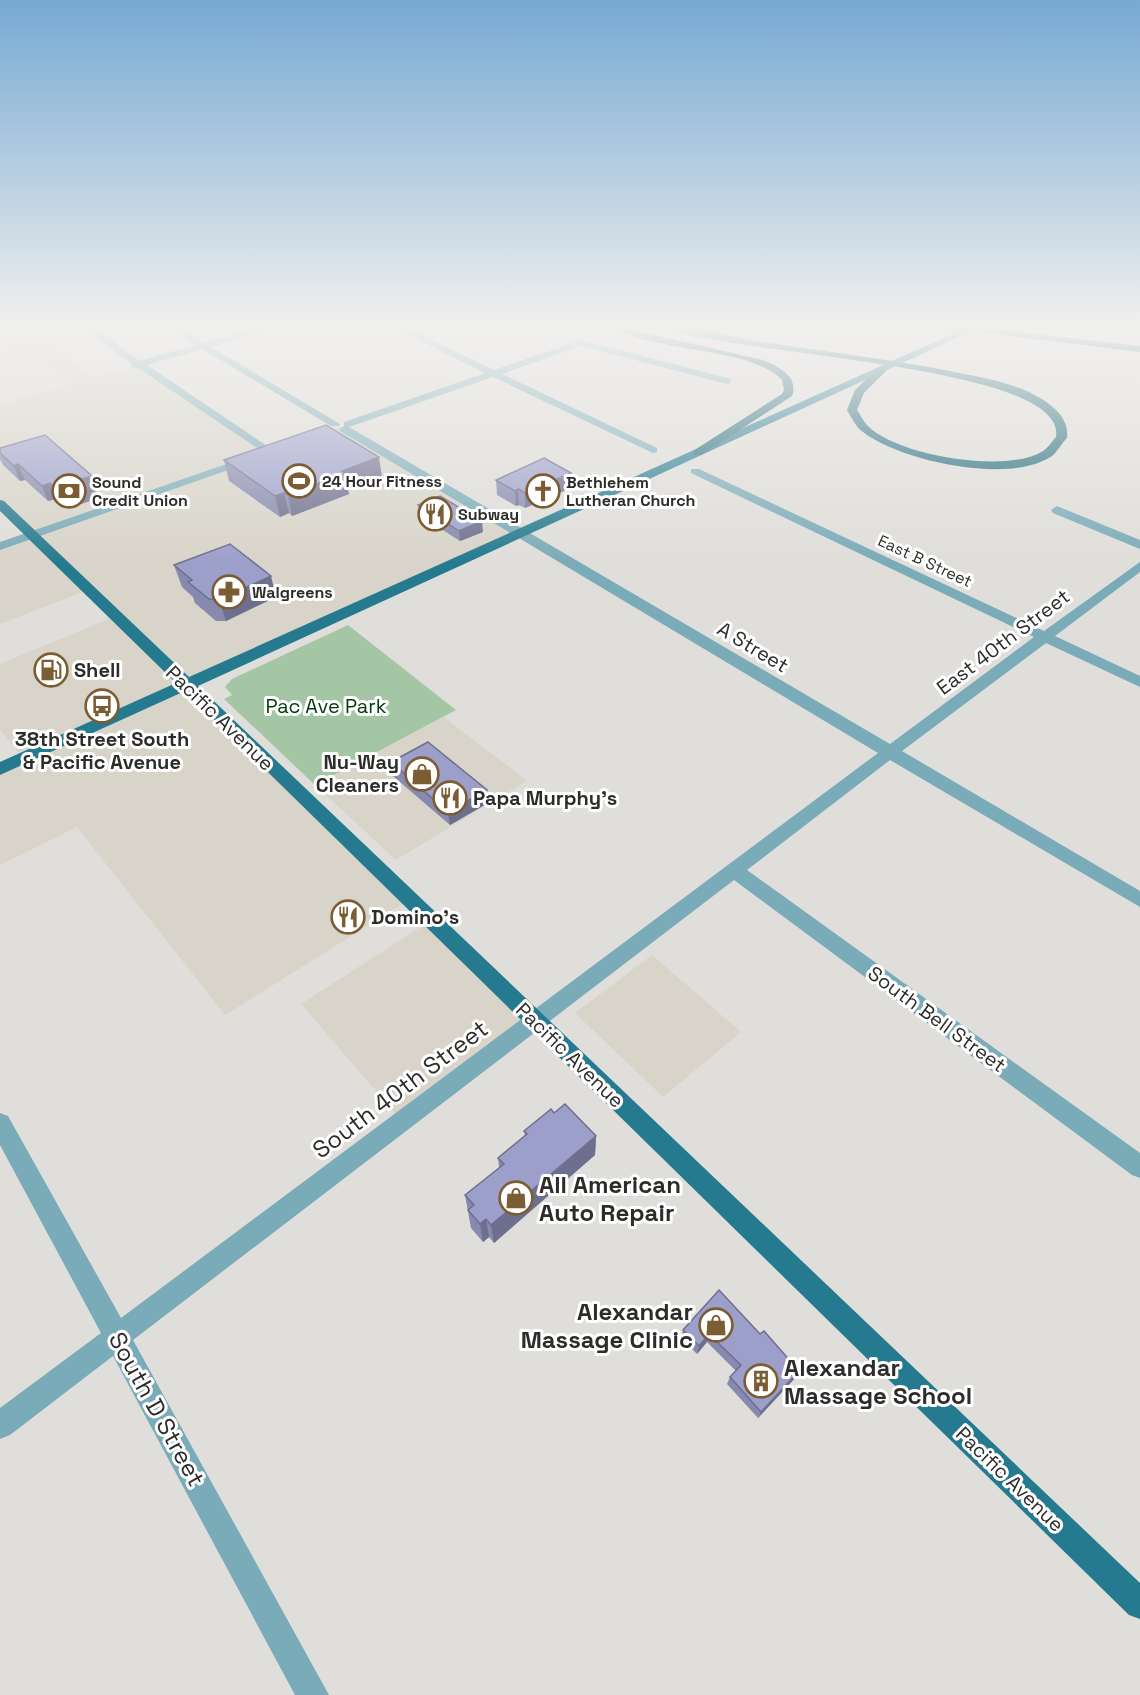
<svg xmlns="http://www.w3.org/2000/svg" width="1140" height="1695" viewBox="0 0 1140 1695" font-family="'Space Grotesk',sans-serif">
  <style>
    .built { fill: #d8d4c9 }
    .green { fill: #a4c6a5 }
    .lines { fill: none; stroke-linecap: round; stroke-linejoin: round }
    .minor { fill: #7aabb8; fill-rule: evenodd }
    .major { fill: #267a8f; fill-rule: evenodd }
    .highway { fill: #1e6778; fill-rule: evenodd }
    .wall { fill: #8789af }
    .shaded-wall { fill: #6e6f8e }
    .building { fill: #9d9fcb; stroke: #6e6f8e; stroke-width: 1.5 }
    .labels { text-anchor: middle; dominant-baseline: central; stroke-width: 6; stroke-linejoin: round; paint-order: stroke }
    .far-poi-label { font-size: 16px; font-weight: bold; fill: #2c2c2a; stroke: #fff; text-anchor: start }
    .far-street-label { font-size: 16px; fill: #2c2c2a; stroke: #fff }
    .street-label { font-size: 20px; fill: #2c2c2a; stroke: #fff }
    .poi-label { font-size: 20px; font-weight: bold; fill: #2c2c2a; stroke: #fff; text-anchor: start }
    .park-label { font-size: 20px; fill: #00390a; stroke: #fff }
    .near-street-label { font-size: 24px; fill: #2c2c2a; stroke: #fff }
    .near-poi-label { font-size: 24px; font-weight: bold; fill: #2c2c2a; stroke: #fff; text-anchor: start }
  </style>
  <rect width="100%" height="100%" fill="#e0deda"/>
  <!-- built -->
  <path class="built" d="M 23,325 L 94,378 L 139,365 L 270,451 L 340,427 L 520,534 L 186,684 L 409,900 L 225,1015 L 77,827 L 0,865 L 0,769 L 23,758 L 0,730 L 0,664 L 116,616 L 88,590 L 0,624 L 0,546 L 31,536 L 0,504 L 0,405 L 74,383 L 36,356 L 13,361 L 0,351 L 9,348 L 0,341 L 0,326 Z
    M 444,717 L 527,781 L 396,860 L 315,785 Z
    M 430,921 L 535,1021 L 402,1121 L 301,1004 Z
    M 652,955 L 741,1032 L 663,1097 L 575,1013 Z"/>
  <!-- green -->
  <path class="green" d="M 348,625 L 456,710 L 315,785 L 224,699 L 232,695 L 225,687 L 232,679 Z"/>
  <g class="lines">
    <!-- minor -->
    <path class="minor" d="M 81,325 L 91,325 L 140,361 L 195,345 L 164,325 L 175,325 L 205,343 L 264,325 L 280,325 L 211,347 L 340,424 L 339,426 L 331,426 L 202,349 L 147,365 L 276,452 L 270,455 L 266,454 L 138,368 L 131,368 L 131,364 Z
      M 388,325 L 400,325 L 494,370 L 581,340 L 731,379 L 731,383 L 727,384 L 581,346 L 502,374 L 657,448 L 657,452 L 653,453 L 493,377 L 349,427 L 890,744 L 1034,637 L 691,473 L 691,469 L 699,469 L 1044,631 L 1140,562 L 1140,572 L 1055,636 L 1140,676 L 1140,687 L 1046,643 L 902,751 L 1140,891 L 1140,907 L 890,760 L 747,870 L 1140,1153 L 1140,1178 L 1132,1175 L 734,880 L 133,1340 L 329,1695 L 295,1695 L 113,1356 L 10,1435 L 0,1439 L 0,1408 L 101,1333 L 0,1145 L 0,1113 L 8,1116 L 121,1318 L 878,753 L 340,431 L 339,429 L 344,426 L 344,422 L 485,373 Z
      M 247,457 L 253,460 L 251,462 L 0,550 L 0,542 Z
      M 1057,506 L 1140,540 L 1140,549 L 1053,513 L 1051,510 Z"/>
    <!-- major -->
    <path class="major" d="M 972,325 L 985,325 L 198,686 L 1140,1583 L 1140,1619 L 1129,1615 L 185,691 L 0,775 L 0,762 L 176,683 L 0,511 L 0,500 L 4,501 L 189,677 Z"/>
    <!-- highway -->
    <path class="highway" d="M 610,325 L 623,325 L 637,331 L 763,360 C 779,367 799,376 792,396 L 701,455 L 693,455 L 693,451 L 782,394 L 784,390 L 782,380 C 750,346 650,353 610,325 Z
      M 661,325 C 697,325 733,338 769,343 C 828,352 887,359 945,370 C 973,376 1003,380 1029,392 C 1047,401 1070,415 1067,438 C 1062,443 1057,452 1052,456 C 1010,485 900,461 863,432 C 856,427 851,417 847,410 L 855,390 L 879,367 L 888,369 L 864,393 L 857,410 C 861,415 863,421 867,425 C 896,456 1008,474 1043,451 C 1048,448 1052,441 1056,437 C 1068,362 713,356 661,325 Z
      M 921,325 L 954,325 L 1140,346 L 1140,352 Z"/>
  </g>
  <!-- wall -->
  <path class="wall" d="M 0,448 L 92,476 L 97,491 L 91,493 L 93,500 L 78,505 L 70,498 L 59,502 L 56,499 L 48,501 L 25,480 L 20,481 L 3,465 L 0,459 Z
    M 224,460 L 382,477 L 348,490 L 349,494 L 292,516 L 289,513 L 280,517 L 229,481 Z
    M 571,473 L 571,488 L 525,508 L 519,505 L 516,506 L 497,495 L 496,480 Z
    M 418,505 L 483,532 L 460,541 L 419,515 Z
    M 174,565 L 276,597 L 226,621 L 216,621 L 195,603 L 193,597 L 182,587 Z
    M 391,762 L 488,803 L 450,825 L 393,776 Z
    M 554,1113 L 596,1136 L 595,1155 L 494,1243 L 489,1237 L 483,1242 L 471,1228 L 465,1195 L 499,1168 L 498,1158 L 525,1136 L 524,1131 Z
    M 719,1290 L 795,1378 L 758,1418 L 727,1384 L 730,1377 L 736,1371 L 707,1342 L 697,1354 L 681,1338 L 683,1330 Z"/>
  <!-- shaded-wall -->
  <path class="shaded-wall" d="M 379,457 L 382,477 L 348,490 L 349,494 L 292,516 L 288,495 L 342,471 Z
    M 18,464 L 25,480 L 20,481 L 14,466 Z
    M 571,473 L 571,488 L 525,508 L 525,493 Z
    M 92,476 L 97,491 L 91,493 L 93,500 L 78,505 L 72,489 L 81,479 Z
    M 50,483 L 56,499 L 48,501 L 42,486 Z
    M 64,483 L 70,498 L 59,502 L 53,486 Z
    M 518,489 L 519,505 L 516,506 L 515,491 Z
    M 284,493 L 289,513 L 280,517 L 275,496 Z
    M 482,521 L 483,532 L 460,541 L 459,531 Z
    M 271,576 L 276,597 L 226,621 L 219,600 Z
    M 487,790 L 488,803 L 450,825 L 448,812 Z
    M 596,1136 L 595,1155 L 494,1243 L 491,1225 Z
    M 486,1219 L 489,1237 L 483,1242 L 480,1224 Z
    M 709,1334 L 707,1342 L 697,1354 L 699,1346 Z
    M 799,1371 L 795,1378 L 758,1418 L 761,1412 Z"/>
  <!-- building -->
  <path class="building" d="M 326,425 L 379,457 L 342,471 L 346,473 L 288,495 L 284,493 L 275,496 L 224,460 Z
    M 45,435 L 92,476 L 81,479 L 87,484 L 72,489 L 64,483 L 53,486 L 50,483 L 42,486 L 18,464 L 14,466 L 0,453 L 0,448 Z
    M 544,458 L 571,473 L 525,493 L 518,489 L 515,491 L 496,480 Z
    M 440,496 L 482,521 L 459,531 L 418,505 Z
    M 230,544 L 271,576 L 219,600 L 209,599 L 188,582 L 192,580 L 174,565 Z
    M 428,742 L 487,790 L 448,812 L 391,762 Z
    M 565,1104 L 596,1136 L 491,1225 L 486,1219 L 480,1224 L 468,1210 L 474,1205 L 465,1195 L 504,1164 L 498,1158 L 527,1134 L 524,1131 L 551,1109 L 554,1113 Z
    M 719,1290 L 760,1334 L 764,1331 L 799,1371 L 761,1412 L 730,1377 L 741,1365 L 709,1334 L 699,1346 L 683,1330 Z"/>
  <!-- sky -->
  <linearGradient id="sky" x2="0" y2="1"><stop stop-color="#76a9d3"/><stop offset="0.58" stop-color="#f1f0ee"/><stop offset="1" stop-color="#f1f0ee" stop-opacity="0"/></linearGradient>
  <rect width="1140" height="563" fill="url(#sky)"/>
  <!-- icons -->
  <defs>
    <symbol id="stadium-ring" viewBox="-11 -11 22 22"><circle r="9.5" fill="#fff" stroke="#7c5c32" stroke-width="1.5"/><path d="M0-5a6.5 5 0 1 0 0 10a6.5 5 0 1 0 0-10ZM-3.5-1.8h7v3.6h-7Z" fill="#7c5c32"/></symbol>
    <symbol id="bank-ring" viewBox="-11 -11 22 22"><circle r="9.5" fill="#fff" stroke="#7c5c32" stroke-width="1.5"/><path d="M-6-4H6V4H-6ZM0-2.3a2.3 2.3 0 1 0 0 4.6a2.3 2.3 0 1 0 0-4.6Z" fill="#7c5c32"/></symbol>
    <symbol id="church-ring" viewBox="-11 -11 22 22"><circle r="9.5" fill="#fff" stroke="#7c5c32" stroke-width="1.5"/><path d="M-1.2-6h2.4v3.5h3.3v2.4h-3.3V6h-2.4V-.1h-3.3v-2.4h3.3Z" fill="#7c5c32"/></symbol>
    <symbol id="restaurant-ring" viewBox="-11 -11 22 22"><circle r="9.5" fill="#fff" stroke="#7c5c32" stroke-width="1.5"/><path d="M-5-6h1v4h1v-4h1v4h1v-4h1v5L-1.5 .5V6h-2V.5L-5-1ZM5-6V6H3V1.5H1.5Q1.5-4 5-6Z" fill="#7c5c32"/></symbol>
    <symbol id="pharmacy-ring" viewBox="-11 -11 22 22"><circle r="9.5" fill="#fff" stroke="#7c5c32" stroke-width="1.5"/><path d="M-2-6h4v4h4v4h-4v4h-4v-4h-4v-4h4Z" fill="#7c5c32"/></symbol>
    <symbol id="fuel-ring" viewBox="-11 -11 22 22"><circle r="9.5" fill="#fff" stroke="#7c5c32" stroke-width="1.5"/><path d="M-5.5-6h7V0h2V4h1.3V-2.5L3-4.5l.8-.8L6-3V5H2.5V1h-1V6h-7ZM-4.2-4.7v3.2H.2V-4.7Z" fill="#7c5c32"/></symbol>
    <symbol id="bus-ring" viewBox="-11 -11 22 22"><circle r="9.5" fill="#fff" stroke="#7c5c32" stroke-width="1.5"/><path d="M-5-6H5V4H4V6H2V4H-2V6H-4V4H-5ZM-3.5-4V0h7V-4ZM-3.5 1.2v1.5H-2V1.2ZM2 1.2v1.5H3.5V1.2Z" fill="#7c5c32"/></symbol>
    <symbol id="shop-ring" viewBox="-11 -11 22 22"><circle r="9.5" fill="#fff" stroke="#7c5c32" stroke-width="1.5"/><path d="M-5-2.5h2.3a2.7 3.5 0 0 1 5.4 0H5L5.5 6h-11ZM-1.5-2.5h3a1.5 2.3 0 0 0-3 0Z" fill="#7c5c32"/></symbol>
    <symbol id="building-ring" viewBox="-11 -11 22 22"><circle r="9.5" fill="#fff" stroke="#7c5c32" stroke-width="1.5"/><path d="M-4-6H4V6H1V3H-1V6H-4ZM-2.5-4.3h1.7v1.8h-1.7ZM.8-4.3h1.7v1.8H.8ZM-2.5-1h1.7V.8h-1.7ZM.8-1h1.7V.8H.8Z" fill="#7c5c32"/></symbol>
  </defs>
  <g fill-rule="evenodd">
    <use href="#stadium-ring" x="280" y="462" width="38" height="38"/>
    <use href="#bank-ring" x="50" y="472" width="38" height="38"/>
    <use href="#church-ring" x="524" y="472" width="38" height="38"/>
    <use href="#restaurant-ring" x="416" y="495" width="38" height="38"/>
    <use href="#pharmacy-ring" x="210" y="573" width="38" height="38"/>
    <use href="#fuel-ring" x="32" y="651" width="38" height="38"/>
    <use href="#bus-ring" x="83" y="687" width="38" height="38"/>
    <use href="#shop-ring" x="403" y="755" width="38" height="38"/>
    <use href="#restaurant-ring" x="431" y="779" width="38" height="38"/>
    <use href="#restaurant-ring" x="329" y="898" width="38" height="38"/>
    <use href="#shop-ring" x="497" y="1179" width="38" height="38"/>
    <use href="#shop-ring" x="697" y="1306" width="38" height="38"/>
    <use href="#building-ring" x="742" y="1362" width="38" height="38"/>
  </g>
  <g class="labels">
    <!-- far-poi labels -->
    <g class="far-poi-label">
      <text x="322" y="481">24 Hour Fitness</text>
      <text x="92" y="482">Sound<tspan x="92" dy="18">Credit Union</tspan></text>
      <text x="566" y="482">Bethlehem<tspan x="566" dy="18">Lutheran Church</tspan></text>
      <text x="458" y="514">Subway</text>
      <text x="252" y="592">Walgreens</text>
    </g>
    <!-- far-street labels -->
    <g class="far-street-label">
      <text transform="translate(925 561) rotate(25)">East B Street</text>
    </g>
    <!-- street labels -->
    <g class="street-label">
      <text transform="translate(1003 642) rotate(-37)">East 40th Street</text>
      <text transform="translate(753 647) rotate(31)">A Street</text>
      <text transform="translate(220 718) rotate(44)">Pacific Avenue</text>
      <text transform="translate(937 1019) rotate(36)">South Bell Street</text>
      <text transform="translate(570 1055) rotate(44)">Pacific Avenue</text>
      <text transform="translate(1010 1479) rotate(44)">Pacific Avenue</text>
    </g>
    <!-- poi labels -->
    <g class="poi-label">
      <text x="74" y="670">Shell</text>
      <text x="102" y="739" text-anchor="middle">38th Street South<tspan x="102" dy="23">&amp; Pacific Avenue</tspan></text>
      <text x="399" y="762" text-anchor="end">Nu-Way<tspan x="399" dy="23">Cleaners</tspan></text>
      <text x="473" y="798">Papa Murphy's</text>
      <text x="371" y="917">Domino's</text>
    </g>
    <!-- park labels -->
    <g class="park-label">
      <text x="326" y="706">Pac Ave Park</text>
    </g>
    <!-- near-street labels -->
    <g class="near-street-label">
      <text transform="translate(400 1089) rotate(-37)">South 40th Street</text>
      <text transform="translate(157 1409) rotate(61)">South D Street</text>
    </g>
    <!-- near-poi labels -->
    <g class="near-poi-label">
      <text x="539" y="1184">All American<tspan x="539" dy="28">Auto Repair</tspan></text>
      <text x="693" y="1311" text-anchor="end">Alexandar<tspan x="693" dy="28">Massage Clinic</tspan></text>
      <text x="784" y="1367">Alexandar<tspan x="784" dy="28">Massage School</tspan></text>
    </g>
  </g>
</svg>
